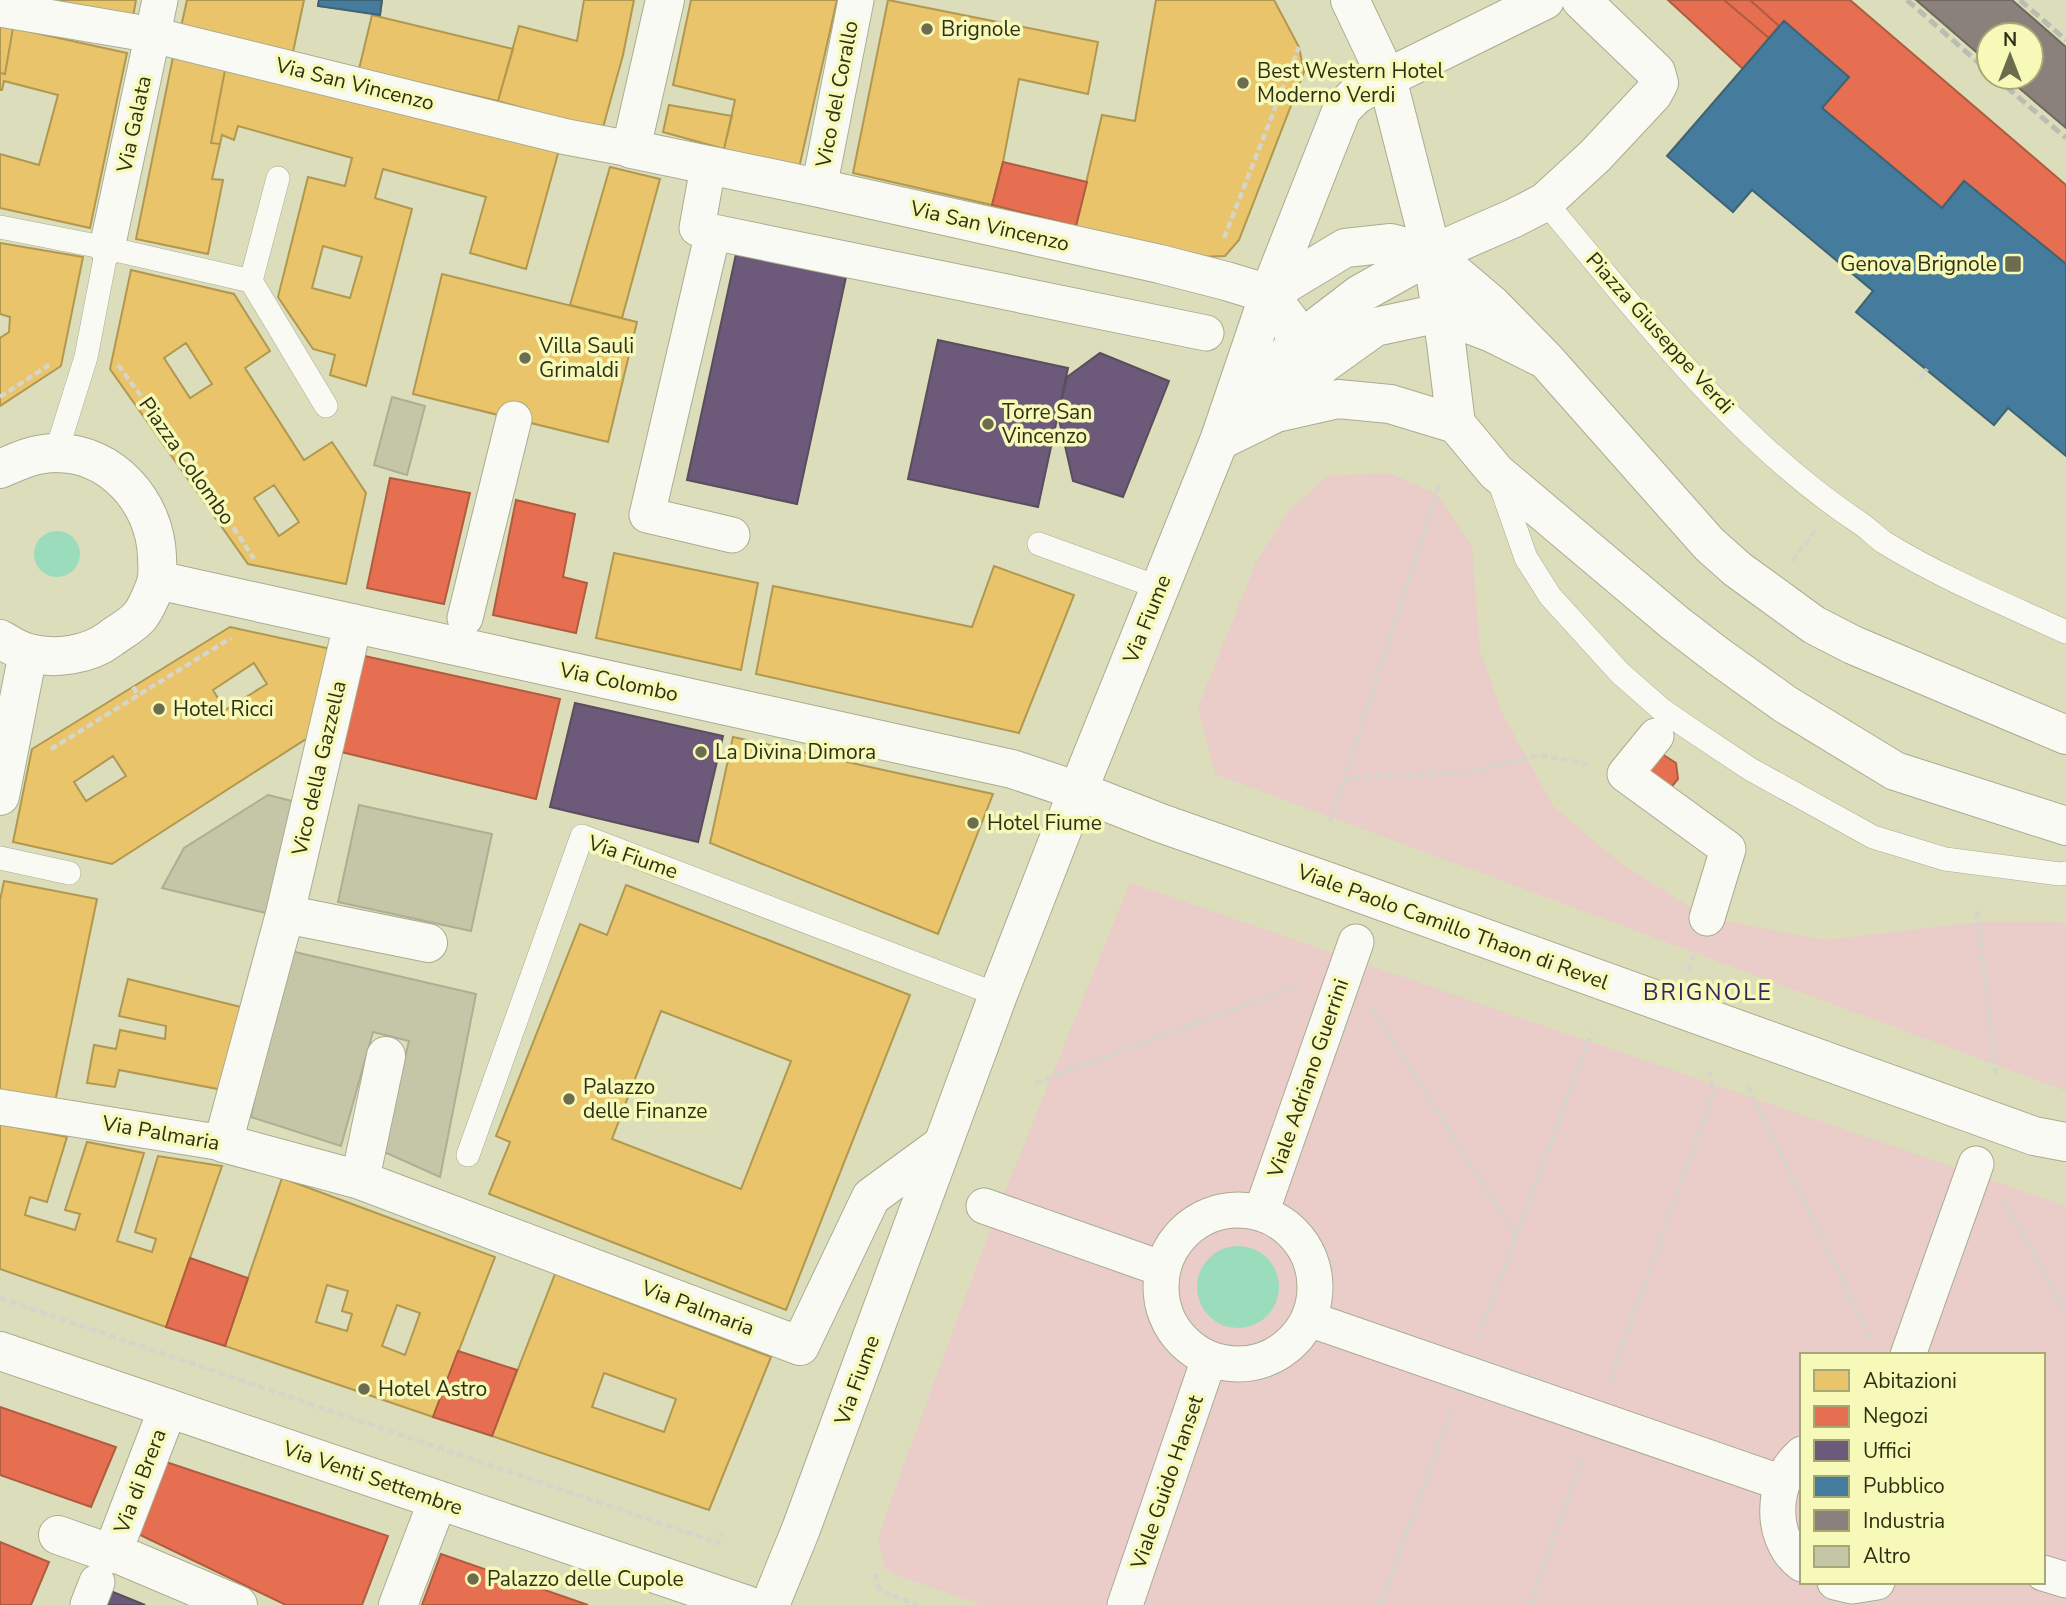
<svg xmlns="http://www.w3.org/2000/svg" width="2066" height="1605" viewBox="0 0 2066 1605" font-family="'Nunito Sans',sans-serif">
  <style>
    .green { fill: #eaccc9; fill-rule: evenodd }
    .water { fill: #9bdcbc }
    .homes { fill: #e9c46a; stroke: #b19851; stroke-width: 2; fill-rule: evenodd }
    .shops { fill: #e76f51; stroke: #b05c3f; stroke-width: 2 }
    .offices { fill: #6d597a; stroke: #5a4d5c; stroke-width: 2 }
    .public { fill: #457b9d; stroke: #3e6474; stroke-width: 2 }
    .industry { fill: #8a817c; stroke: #6f695d; stroke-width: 2 }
    .building { fill: #c5c6a7; stroke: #adae92; stroke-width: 2 }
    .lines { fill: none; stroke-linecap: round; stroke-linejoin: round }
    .service-casing { stroke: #aaac90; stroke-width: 24 }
    .pedestrian-casing { stroke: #aaac90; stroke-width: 37 }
    .minor-casing { stroke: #aaac90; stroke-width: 40 }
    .tertiary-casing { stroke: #aaac90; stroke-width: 40 }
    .secondary-casing { stroke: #aaac90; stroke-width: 40 }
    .path { stroke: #d5d5cb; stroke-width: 4.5; stroke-dasharray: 7 3.5; stroke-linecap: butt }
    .service { stroke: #fafaf5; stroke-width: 23 }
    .pedestrian { stroke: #fafaf5; stroke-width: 35 }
    .minor { stroke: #fafaf5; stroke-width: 38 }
    .tertiary { stroke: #fafaf5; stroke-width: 38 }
    .secondary { stroke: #fafaf5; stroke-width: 38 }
    .rail { stroke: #bcbcb2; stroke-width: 5; stroke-dasharray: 10 5; stroke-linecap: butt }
    .poi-dot { fill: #6c6d4f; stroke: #f6f9b7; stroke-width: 2.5 }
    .labels { text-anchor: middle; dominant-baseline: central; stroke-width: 7; stroke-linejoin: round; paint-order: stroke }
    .poi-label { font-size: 21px; fill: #2f3016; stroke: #f6f9b7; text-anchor: start }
    .street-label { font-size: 21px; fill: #2f3016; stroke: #f6f9b7 }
    .neighbourhood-label { font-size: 23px; letter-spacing: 2px; fill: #332661; stroke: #f6f9b7 }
  </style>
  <rect width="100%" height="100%" fill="#dcddba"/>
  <!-- green -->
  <path class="green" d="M 1389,473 L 1437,494 L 1472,546 L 1480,651 L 1503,715 L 1553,806 L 1619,862 L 1707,918 L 1826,940 L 1979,922 L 2060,922 L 2066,924 L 2066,1091 L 1215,774 L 1198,707 L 1257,560 L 1288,512 L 1327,476 Z
    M 1130,883 L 2066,1206 L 2066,1605 L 982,1605 L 891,1573 L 884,1567 L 879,1539 L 884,1519 L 997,1211 ZM 1802,1355 L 2043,1355 L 2043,1582 L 1802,1582 Z"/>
  <!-- water -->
  <path class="water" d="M34 554a23 23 0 1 1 46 0a23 23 0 1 1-46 0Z
    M1197 1287a41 41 0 1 1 82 0a41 41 0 1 1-82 0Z"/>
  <!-- homes -->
  <path class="homes" d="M 53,0 L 136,0 L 133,17 Z
    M 187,0 L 304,0 L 293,52 L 181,27 Z
    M 584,0 L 634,0 L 623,55 L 602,131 L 498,101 L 519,26 L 577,41 Z
    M 691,0 L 837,0 L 799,168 L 724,149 L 735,100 L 673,85 Z
    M 888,0 L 1098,42 L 1088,94 L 1019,79 L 1003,162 L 992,205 L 853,173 Z
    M 1156,0 L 1274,0 L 1299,47 L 1304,72 L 1239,240 L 1225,256 L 1200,257 L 1076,226 L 1102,115 L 1135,121 Z
    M 372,15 L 513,49 L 498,101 L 359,69 Z
    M 0,26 L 13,28 L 5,74 L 0,73 Z
    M 13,28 L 127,53 L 90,228 L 0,208 L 0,154 L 39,165 L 58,95 L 4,81 L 2,90 L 0,90 L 0,73 L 5,74 Z
    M 174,52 L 226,65 L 211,143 L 220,144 L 212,179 L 223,180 L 208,254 L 136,239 Z
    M 226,65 L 559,150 L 526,269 L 470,253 L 486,197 L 383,169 L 375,198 L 412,209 L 366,386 L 330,375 L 335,355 L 313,349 L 278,297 L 308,177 L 345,186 L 352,158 L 238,126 L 234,140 L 222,135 L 220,144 L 211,143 ZM 323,246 L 362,257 L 350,298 L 312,288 Z
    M 669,105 L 732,116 L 724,149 L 663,132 Z
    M 610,167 L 660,179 L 622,318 L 570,305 Z
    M 0,243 L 83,257 L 61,366 L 0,406 L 0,338 L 9,332 L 10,317 L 0,314 Z
    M 131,270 L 234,294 L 270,351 L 245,368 L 304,460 L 332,442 L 366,493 L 346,584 L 248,564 L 110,369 ZM 186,343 L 212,384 L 190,398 L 164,358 ZM 274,485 L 299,522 L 279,536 L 254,498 Z
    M 442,274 L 637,322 L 608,442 L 413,394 Z
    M 614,553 L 758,583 L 741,670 L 596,638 Z
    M 994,566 L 1074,595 L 1019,733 L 756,674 L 773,586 L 972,627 Z
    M 230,627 L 331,649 L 309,737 L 112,864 L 13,842 L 32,749 ZM 254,663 L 267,684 L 225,710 L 213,690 ZM 113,756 L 126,776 L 86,801 L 74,782 Z
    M 733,737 L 993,794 L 938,934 L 710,843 Z
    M 4,881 L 97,899 L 55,1102 L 0,1090 L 0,900 Z
    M 626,885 L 910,995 L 786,1310 L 489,1194 L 510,1142 L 496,1136 L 580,924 L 607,935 ZM 661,1011 L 791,1061 L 741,1189 L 612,1139 Z
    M 128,979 L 245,1008 L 228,1091 L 119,1070 L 115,1087 L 87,1083 L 94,1045 L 116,1049 L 120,1030 L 165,1039 L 166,1026 L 119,1016 Z
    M 0,1124 L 67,1137 L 47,1202 L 30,1197 L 25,1215 L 75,1230 L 80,1214 L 65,1210 L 87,1142 L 144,1153 L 117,1241 L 152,1252 L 156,1239 L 135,1232 L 158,1156 L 222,1166 L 166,1327 L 0,1269 Z
    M 282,1178 L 495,1257 L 433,1417 L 225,1346 ZM 327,1285 L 348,1291 L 342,1311 L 352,1314 L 347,1331 L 316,1322 ZM 397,1305 L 420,1313 L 405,1355 L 382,1346 Z
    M 555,1274 L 771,1357 L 709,1510 L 492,1436 ZM 604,1373 L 676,1399 L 664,1432 L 592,1407 Z"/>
  <!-- shops -->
  <path class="shops" d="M 319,0 L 382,0 L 380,14 L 318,6 Z
    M 1668,0 L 1750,0 L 1779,26 L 1743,69 Z
    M 1724,0 L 1850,0 L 2066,185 L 2066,264 L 1964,181 L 1942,208 L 1822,108 L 1849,77 L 1784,21 L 1769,38 Z
    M 1003,162 L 1087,182 L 1076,226 L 992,205 Z
    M 390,478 L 470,493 L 444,604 L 367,588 Z
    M 516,500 L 575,514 L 563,577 L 587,583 L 576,633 L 493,615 Z
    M 360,655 L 560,699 L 536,799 L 337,751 Z
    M 1662,754 L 1676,763 L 1678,779 L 1669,790 L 1639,769 Z
    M 190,1258 L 248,1278 L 225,1346 L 166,1327 Z
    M 458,1351 L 517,1370 L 492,1436 L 433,1417 Z
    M 0,1407 L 116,1447 L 91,1507 L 0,1475 Z
    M 163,1461 L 388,1536 L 362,1605 L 286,1605 L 136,1533 Z
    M 0,1542 L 49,1562 L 31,1605 L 0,1605 Z
    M 441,1554 L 588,1605 L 422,1605 Z"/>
  <!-- offices -->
  <path class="offices" d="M 736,254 L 846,277 L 797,504 L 687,480 Z
    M 938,340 L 1068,368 L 1038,507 L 908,479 Z
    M 1100,353 L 1169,381 L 1123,497 L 1073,481 L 1058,415 L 1067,377 Z
    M 575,703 L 723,736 L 698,842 L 550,807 Z
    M 108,1590 L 145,1605 L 102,1605 Z"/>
  <!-- public -->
  <path class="public" d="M 319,0 L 382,0 L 380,15 L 318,6 Z
    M 1784,21 L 1849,77 L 1822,108 L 1942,208 L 1964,181 L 2066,264 L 2066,456 L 2008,408 L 1994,425 L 1856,312 L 1873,291 L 1752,190 L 1733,212 L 1667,156 Z"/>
  <!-- industry -->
  <path class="industry" d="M 1916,0 L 2012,0 L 2066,47 L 2066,128 L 2006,77 L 2031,77 L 2031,35 L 1989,35 L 1989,63 Z"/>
  <!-- building -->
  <path class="building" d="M 392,397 L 425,406 L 407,475 L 374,465 Z
    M 268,795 L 296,802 L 270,914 L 162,888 L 184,848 Z
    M 359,805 L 492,834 L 471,931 L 338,902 Z
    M 282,949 L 476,994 L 440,1177 L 382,1151 L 409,1041 L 373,1032 L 341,1146 L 251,1117 Z"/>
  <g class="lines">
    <defs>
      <path id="service" d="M 278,178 L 251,281 L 326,406
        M 1545,202 C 1641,315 1734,440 1860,523 C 1869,529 1876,537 1885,543 C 1942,578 2005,604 2066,632
        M 0,227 L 107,248 L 251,281
        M 56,453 L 86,357 L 107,248
        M 1498,478 L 1526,558 L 1550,596 L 1620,673 L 1661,709 L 1687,727 L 1750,769 L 1873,837 L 1945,859 L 2060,874 L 2066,873
        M 1039,544 L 1160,588
        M 0,858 L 69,873
        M 468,1155 L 582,836 L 998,995"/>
      <path id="pedestrian" d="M 0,9 L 153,35 L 567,137 L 631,149
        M 708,167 L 697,228 L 713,232 L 647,515 L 732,535
        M 819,188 L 856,0
        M 713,232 L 1206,333
        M 107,248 L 160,0
        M 465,618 L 514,419
        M 1656,736 L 1625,774 L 1728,849 L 1707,918
        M 0,1107 L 223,1143
        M 984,1206 L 1163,1269
        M1161 1287a77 77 0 1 1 154 0a77 77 0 1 1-154 0Z
        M 1261,1213 L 1356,942
        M 1309,1319 L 1782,1483
        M 1908,1355 L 1976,1164
        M 1802,1454 C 1775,1478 1770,1522 1790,1552 C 1793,1556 1798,1561 1802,1564
        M 2043,1573 L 2066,1580
        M 1835,1582 L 1852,1586 L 1877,1582
        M 88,1605 L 97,1582
        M 1125,1605 L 1209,1359"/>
      <path id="minor" d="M 665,0 L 631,149 L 819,188 L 1160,264 L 1226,281 L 1269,294
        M 1387,78 L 1545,0
        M 1432,254 L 1446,342 L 1456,424
        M 1269,294 L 1345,248 L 1391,243 L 1432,254 L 1514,218 L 1545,202 L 1595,156 L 1653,94 L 1659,83 L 1656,72 L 1581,0
        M 1269,294 L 1290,322 L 1296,343
        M 1259,410 L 1375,327 L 1431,315 L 1453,318 L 1492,333 L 1540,357
        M 1219,441 L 1276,413 L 1338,399 L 1390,404 L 1456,424 L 1496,472 L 1675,623 L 1718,656 L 1785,704 L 1895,771 L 2066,826
        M 0,469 C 18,461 35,453 56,453 C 112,453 155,502 157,556 C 157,563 158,571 157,577 C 157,585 145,610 140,616 C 133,625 119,632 110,639 C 89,655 55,660 29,653 C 19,651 9,644 0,639
        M 157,580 L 1012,769 L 1078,791
        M 353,623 L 285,914 L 223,1143 L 360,1180 L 800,1346 L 871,1197 L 942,1145
        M 0,796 L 28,653
        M 285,914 L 428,943
        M 360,1180 L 386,1056
        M 168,1408 L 112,1554 L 120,1555 L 238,1605
        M 58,1535 L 112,1554
        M 398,1605 L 438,1500"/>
      <path id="tertiary" d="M 1238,418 L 1296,343 L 1360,294 L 1432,254
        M 1078,791 L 1163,824 L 1329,882 L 2034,1136 L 2066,1142
        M 0,1351 L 747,1605
        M 770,1605 L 801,1529 L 998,995 L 1063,828 L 1219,441 L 1269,294 L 1342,109 L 1356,95 L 1387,78"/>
      <path id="secondary" d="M 1350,0 L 1387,78 L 1432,254 L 1492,305 L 1546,360 L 1709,544 L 1737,569 L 1814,625 L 1853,645 L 2066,735"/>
    </defs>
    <!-- service casing -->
    <use href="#service" class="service-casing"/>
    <!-- pedestrian casing -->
    <use href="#pedestrian" class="pedestrian-casing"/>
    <!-- minor casing -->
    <use href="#minor" class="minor-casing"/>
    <!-- tertiary casing -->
    <use href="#tertiary" class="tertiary-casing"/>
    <!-- secondary casing -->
    <use href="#secondary" class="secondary-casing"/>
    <!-- path -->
    <path class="path" d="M 1224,238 L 1299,47
      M 118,365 L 194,467 L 254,559
      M 1920,379 L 1927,369
      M 0,397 L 49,365
      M 1792,561 L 1817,529
      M 133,687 L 139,696
      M 51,749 L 231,638
      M 1344,781 L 1366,777 L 1466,773 L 1540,755 L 1588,764
      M 1330,822 L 1440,483
      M 1977,911 L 1996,1077
      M 1688,970 L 1695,951
      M 1373,1010 L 1516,1236
      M 1035,1083 L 1300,985
      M 1748,1086 L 1872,1341
      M 2005,1203 L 2066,1312
      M 0,1298 L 718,1543 L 721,1533
      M 1478,1339 L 1592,1031
      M 1609,1383 L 1714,1091 L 1709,1072
      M 875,1574 L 880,1591 L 918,1605
      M 1380,1605 L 1452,1409
      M 1530,1605 L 1584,1454"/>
    <!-- service -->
    <use href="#service" class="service"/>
    <!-- pedestrian -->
    <use href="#pedestrian" class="pedestrian"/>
    <!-- minor -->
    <use href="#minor" class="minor"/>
    <!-- tertiary -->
    <use href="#tertiary" class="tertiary"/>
    <!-- secondary -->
    <use href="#secondary" class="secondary"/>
    <!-- rail -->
    <path class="rail" d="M 1907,0 L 1989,72
      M 2020,0 L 2066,40
      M 1995,77 L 2066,138"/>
  </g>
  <!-- markers -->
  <g class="poi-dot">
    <circle cx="927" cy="29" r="7"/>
    <circle cx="1243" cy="83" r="7"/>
    <rect x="2004" y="255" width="18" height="18" rx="3.5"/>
    <circle cx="525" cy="358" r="7"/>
    <circle cx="988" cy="424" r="7"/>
    <circle cx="159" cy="709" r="7"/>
    <circle cx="701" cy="752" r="7"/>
    <circle cx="973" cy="823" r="7"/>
    <circle cx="569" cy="1099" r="7"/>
    <circle cx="364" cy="1389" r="7"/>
    <circle cx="473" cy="1579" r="7"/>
  </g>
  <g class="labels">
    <!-- poi labels -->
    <g class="poi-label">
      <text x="941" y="29">Brignole</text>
      <text x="1257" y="71">Best Western Hotel<tspan x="1257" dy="24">Moderno Verdi</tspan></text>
      <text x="1997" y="264" text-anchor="end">Genova Brignole</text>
      <text x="539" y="346">Villa Sauli<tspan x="539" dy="24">Grimaldi</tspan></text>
      <text x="1002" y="412">Torre San<tspan x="1002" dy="24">Vincenzo</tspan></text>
      <text x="173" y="709">Hotel Ricci</text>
      <text x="715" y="752">La Divina Dimora</text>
      <text x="987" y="823">Hotel Fiume</text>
      <text x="583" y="1087">Palazzo<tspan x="583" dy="24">delle Finanze</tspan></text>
      <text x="378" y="1389">Hotel Astro</text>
      <text x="487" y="1579">Palazzo delle Cupole</text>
    </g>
    <!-- street labels -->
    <g class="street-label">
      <text transform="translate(355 84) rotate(14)">Via San Vincenzo</text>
      <text transform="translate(837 94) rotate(-79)">Vico del Corallo</text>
      <text transform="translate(134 124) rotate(-78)">Via Galata</text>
      <text transform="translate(990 226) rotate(13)">Via San Vincenzo</text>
      <text transform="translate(1660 333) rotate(48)">Piazza Giuseppe Verdi</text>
      <text transform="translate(187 461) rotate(55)">Piazza Colombo</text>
      <text transform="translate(1147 619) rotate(-68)">Via Fiume</text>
      <text transform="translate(619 682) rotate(12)">Via Colombo</text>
      <text transform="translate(319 768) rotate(-77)">Vico della Gazzella</text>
      <text transform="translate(633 857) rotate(19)">Via Fiume</text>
      <text transform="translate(1453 927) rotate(20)">Viale Paolo Camillo Thaon di Revel</text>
      <text transform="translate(1308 1078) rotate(-71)">Viale Adriano Guerrini</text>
      <text transform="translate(161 1133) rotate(10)">Via Palmaria</text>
      <text transform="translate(698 1308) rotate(21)">Via Palmaria</text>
      <text transform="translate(857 1380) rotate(-70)">Via Fiume</text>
      <text transform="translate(373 1478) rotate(19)">Via Venti Settembre</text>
      <text transform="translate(140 1481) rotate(-69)">Via di Brera</text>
      <text transform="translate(1167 1482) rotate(-71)">Viale Guido Hanset</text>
    </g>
    <!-- neighbourhood labels -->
    <g class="neighbourhood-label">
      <text x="1708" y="992">BRIGNOLE</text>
    </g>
  </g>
  <!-- legend -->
  <rect x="1800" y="1353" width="245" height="231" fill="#f6f9b7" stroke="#a6a977" stroke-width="2"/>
  <rect x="1814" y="1370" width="35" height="21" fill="#e9c46a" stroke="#a6a977" stroke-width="2"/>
  <text x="1863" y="1388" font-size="21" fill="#2f3016">Abitazioni</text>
  <rect x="1814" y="1406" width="35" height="21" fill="#e76f51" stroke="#a6a977" stroke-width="2"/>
  <text x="1863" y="1423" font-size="21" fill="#2f3016">Negozi</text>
  <rect x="1814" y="1440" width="35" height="21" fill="#6d597a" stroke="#a6a977" stroke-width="2"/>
  <text x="1863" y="1458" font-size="21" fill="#2f3016">Uffici</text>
  <rect x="1814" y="1476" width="35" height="21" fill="#457b9d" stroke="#a6a977" stroke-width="2"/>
  <text x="1863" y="1493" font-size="21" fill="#2f3016">Pubblico</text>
  <rect x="1814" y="1510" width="35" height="21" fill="#8a817c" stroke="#a6a977" stroke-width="2"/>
  <text x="1863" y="1528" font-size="21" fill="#2f3016">Industria</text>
  <rect x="1814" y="1546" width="35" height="21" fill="#c5c6a7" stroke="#a6a977" stroke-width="2"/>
  <text x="1863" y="1563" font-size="21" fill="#2f3016">Altro</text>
  <!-- north arrow -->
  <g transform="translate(2010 56)"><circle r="33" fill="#f6f9b7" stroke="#a6a977" stroke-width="2"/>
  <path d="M0-5L12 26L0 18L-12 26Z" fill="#6c6d4f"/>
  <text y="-10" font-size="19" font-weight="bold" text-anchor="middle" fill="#2f3016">N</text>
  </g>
</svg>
